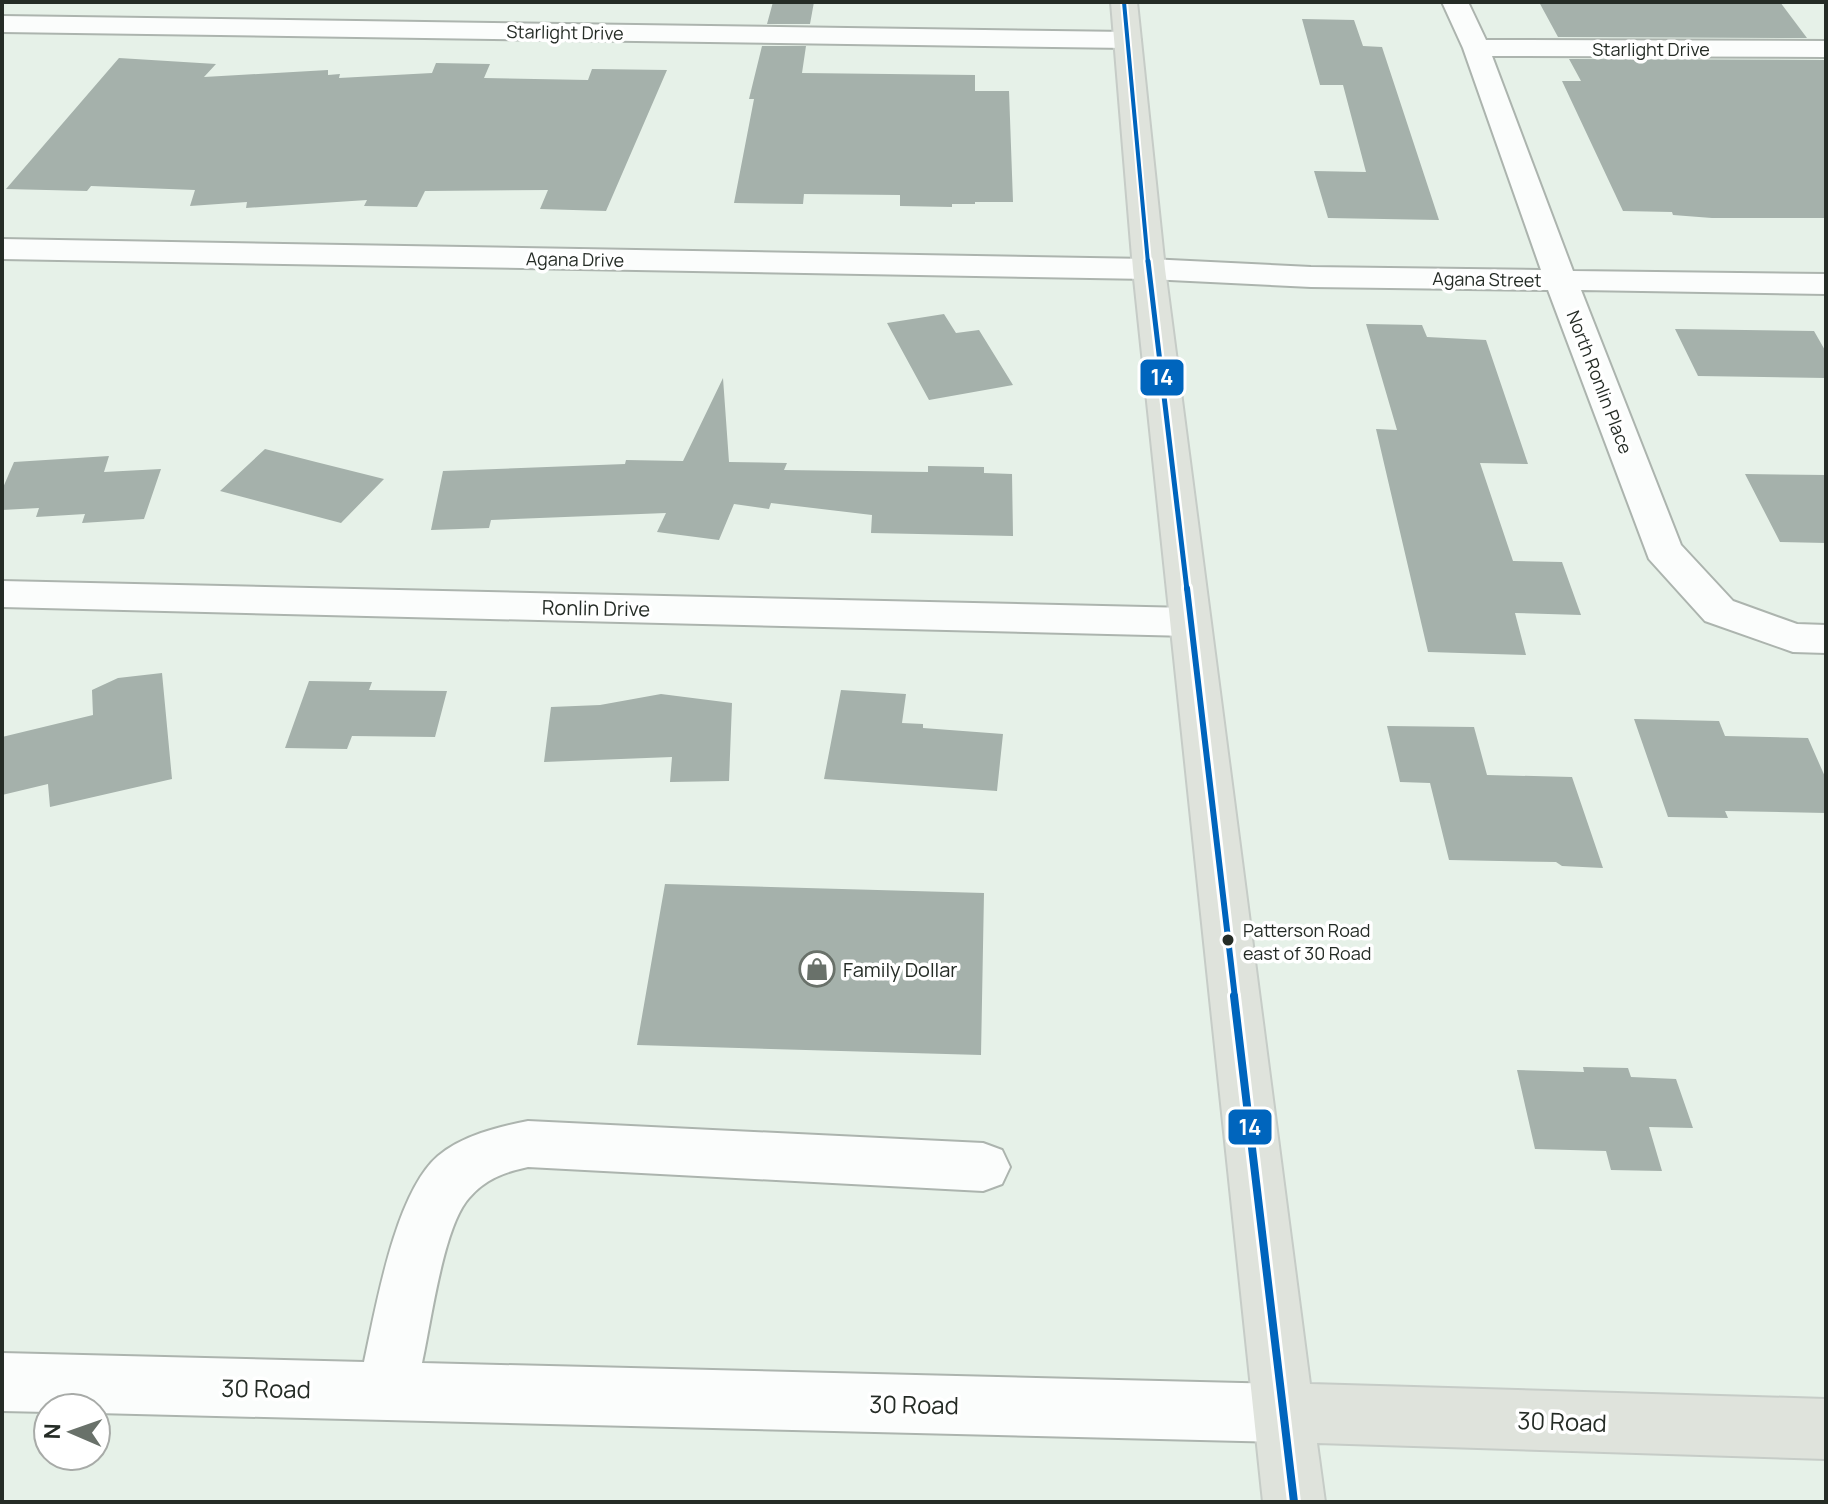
<svg xmlns="http://www.w3.org/2000/svg" width="1828" height="1504" viewBox="0 0 1828 1504" font-family="Manrope,sans-serif">
  <style>
    .building { fill: #a5b1ab }
    .lines { fill: none; stroke-linecap: round; stroke-linejoin: round }
    .minor-casing { stroke: #acb4ae; stroke-width: 4 }
    .major-casing { stroke: #c6ccc7; stroke-width: 4 }
    .minor { fill: #fbfdfc; fill-rule: evenodd }
    .major { fill: #dfe3dc; fill-rule: evenodd }
    .bus-1-far3-casing { stroke: #fff; stroke-width: 8 }
    .bus-1-far2-casing { stroke: #fff; stroke-width: 10 }
    .bus-1-far1-casing { stroke: #fff; stroke-width: 12 }
    .bus-1-casing { stroke: #fff; stroke-width: 14 }
    .bus-1-far3 { stroke: #0065bd; stroke-width: 4 }
    .bus-1-far2 { stroke: #0065bd; stroke-width: 5 }
    .bus-1-far1 { stroke: #0065bd; stroke-width: 6 }
    .bus-1 { stroke: #0065bd; stroke-width: 8 }
    .bus-dot { fill: #252c26; stroke: #fff; stroke-width: 3 }
    .labels { text-anchor: middle; dominant-baseline: central; stroke-width: 7; stroke-linejoin: round; paint-order: stroke }
    .far-street-label { font-size: 18px; fill: #252c26; stroke: #fff }
    .bus-label { font-size: 18px; fill: #252c26; stroke: #fff; text-anchor: start }
    .street-label { font-size: 20px; fill: #252c26; stroke: #fff }
    .poi-label { font-size: 20px; fill: #252c26; stroke: #fff; text-anchor: start }
    .near-street-label { font-size: 24px; fill: #252c26; stroke: #fff }
    .line-badge { stroke: #fff; stroke-width: 3 }
    .badge-label { font-size: 22px; text-anchor: middle; font-weight: bold; fill: #fff }
  </style>
  <rect width="100%" height="100%" fill="#e6f1e8"/>
  <!-- building -->
  <path class="building" d="M 773,2 L 814,2 L 810,24 L 767,24 Z
    M 1539,2 L 1780,2 L 1807,38 L 1558,37 Z
    M 1302,19 L 1354,20 L 1363,46 L 1382,47 L 1439,220 L 1328,218 L 1314,171 L 1366,172 L 1343,85 L 1320,85 Z
    M 762,46 L 806,46 L 802,73 L 975,75 L 975,91 L 1009,91 L 1013,202 L 975,202 L 975,204 L 952,204 L 952,207 L 900,206 L 900,195 L 804,194 L 803,204 L 734,203 L 754,99 L 749,99 Z
    M 119,58 L 216,64 L 204,77 L 328,70 L 328,75 L 340,74 L 339,78 L 432,73 L 436,63 L 490,64 L 484,78 L 588,80 L 592,69 L 667,70 L 606,211 L 540,209 L 548,190 L 425,191 L 417,207 L 364,206 L 367,200 L 246,208 L 247,202 L 190,206 L 195,190 L 91,186 L 87,191 L 6,189 Z
    M 1569,59 L 1824,60 L 1826,218 L 1712,218 L 1673,215 L 1672,212 L 1623,211 L 1562,81 L 1581,81 Z
    M 944,314 L 956,333 L 979,330 L 1013,385 L 929,400 L 887,323 Z
    M 1366,324 L 1422,325 L 1427,337 L 1486,340 L 1528,464 L 1480,463 L 1513,561 L 1562,562 L 1581,615 L 1515,613 L 1526,655 L 1428,652 L 1376,429 L 1397,430 Z
    M 1675,329 L 1814,331 L 1826,352 L 1826,378 L 1698,376 Z
    M 723,378 L 729,462 L 787,463 L 784,470 L 928,472 L 928,466 L 984,467 L 984,473 L 1012,474 L 1013,536 L 871,533 L 872,515 L 771,503 L 769,509 L 734,504 L 719,540 L 657,532 L 666,513 L 491,520 L 489,528 L 431,530 L 443,471 L 625,464 L 626,460 L 683,461 Z
    M 265,449 L 316,462 L 384,479 L 341,523 L 220,491 Z
    M 109,456 L 104,472 L 161,469 L 144,519 L 82,523 L 85,514 L 36,517 L 39,508 L 2,510 L 2,490 L 14,462 Z
    M 1745,474 L 1826,475 L 1826,543 L 1780,542 Z
    M 162,673 L 172,779 L 50,807 L 48,784 L 2,795 L 2,737 L 93,715 L 92,690 L 118,678 Z
    M 309,681 L 372,682 L 369,690 L 447,691 L 435,737 L 352,736 L 347,749 L 285,748 Z
    M 841,690 L 906,694 L 902,723 L 923,724 L 923,728 L 1003,734 L 997,791 L 824,779 Z
    M 661,694 L 732,703 L 729,781 L 670,782 L 672,757 L 544,762 L 551,707 L 600,705 Z
    M 1634,719 L 1719,721 L 1725,736 L 1808,738 L 1826,779 L 1826,813 L 1725,811 L 1728,818 L 1668,817 Z
    M 1387,726 L 1474,727 L 1487,775 L 1572,777 L 1603,868 L 1562,866 L 1556,862 L 1449,860 L 1430,783 L 1400,782 Z
    M 665,884 L 984,893 L 981,1055 L 637,1045 Z
    M 1583,1067 L 1628,1068 L 1631,1077 L 1676,1079 L 1693,1128 L 1649,1127 L 1662,1171 L 1611,1170 L 1606,1151 L 1535,1149 L 1517,1070 L 1584,1072 Z"/>
  <g class="lines">
    <defs>
      <path id="minor" d="M 1442,2 L 1468,2 L 1486,40 L 1826,41 L 1826,57 L 1492,56 L 1573,271 L 1826,274 L 1826,294 L 1581,290 L 1681,545 L 1733,601 L 1797,624 L 1826,625 L 1826,653 L 1793,652 L 1705,621 L 1649,559 L 1548,290 L 1311,287 L 1149,279 L 2,259 L 2,239 L 1149,259 L 1311,267 L 1541,270 L 1463,48 Z
        M 2,16 L 1128,32 L 1137,34 L 1141,40 L 1137,46 L 1128,48 L 2,32 Z
        M 2,581 L 1189,608 L 1203,612 L 1209,622 L 1203,632 L 1189,636 L 2,607 Z
        M 528,1121 L 983,1143 L 1002,1150 L 1010,1167 L 1002,1184 L 983,1191 L 528,1167 C 505,1172 485,1179 469,1198 C 443,1227 431,1323 422,1363 L 1284,1384 L 1305,1392 L 1314,1413 L 1305,1434 L 1284,1442 L 96,1413 L 96,1408 L 48,1408 L 48,1412 L 2,1411 L 2,1353 L 364,1362 C 376,1307 395,1193 438,1156 C 462,1136 497,1127 528,1121 Z"/>
      <path id="major" d="M 1111,2 L 1137,2 L 1165,269 L 1310,1384 L 1826,1399 L 1826,1459 L 1317,1443 L 1325,1502 L 1263,1502 L 1133,269 Z"/>
    </defs>
    <!-- minor casing -->
    <use href="#minor" class="minor-casing"/>
    <!-- major casing -->
    <use href="#major" class="major-casing"/>
    <!-- minor -->
    <use href="#minor" class="minor"/>
    <!-- major -->
    <use href="#major" class="major"/>
    <defs>
      <path id="bus-1-far3" d="M 1124,2 L 1148,263"/>
      <path id="bus-1-far2" d="M 1148,261 L 1187,590"/>
      <path id="bus-1-far1" d="M 1187,588 L 1235,998"/>
      <path id="bus-1" d="M 1234,996 L 1294,1502"/>
    </defs>
    <!-- bus-1-far3 casing -->
    <use href="#bus-1-far3" class="bus-1-far3-casing"/>
    <!-- bus-1-far2 casing -->
    <use href="#bus-1-far2" class="bus-1-far2-casing"/>
    <!-- bus-1-far1 casing -->
    <use href="#bus-1-far1" class="bus-1-far1-casing"/>
    <!-- bus-1 casing -->
    <use href="#bus-1" class="bus-1-casing"/>
    <!-- bus-1-far3 -->
    <use href="#bus-1-far3" class="bus-1-far3"/>
    <!-- bus-1-far2 -->
    <use href="#bus-1-far2" class="bus-1-far2"/>
    <!-- bus-1-far1 -->
    <use href="#bus-1-far1" class="bus-1-far1"/>
    <!-- bus-1 -->
    <use href="#bus-1" class="bus-1"/>
  </g>
  <!-- icons -->
  <defs>
    <symbol id="shop-ring" viewBox="-11 -11 22 22"><circle r="9.5" fill="#fff" stroke="#69716a" stroke-width="1.5"/><path d="M-5-2.5h2.3a2.7 3.5 0 0 1 5.4 0H5L5.5 6h-11ZM-1.5-2.5h3a1.5 2.3 0 0 0-3 0Z" fill="#69716a"/></symbol>
  </defs>
  <g fill-rule="evenodd">
    <use href="#shop-ring" x="797" y="949" width="40" height="40"/>
  </g>
  <!-- markers -->
  <circle class="bus-dot" cx="1228" cy="940" r="7"/>
  <g class="labels">
    <!-- far-street labels -->
    <g class="far-street-label">
      <text transform="translate(565 32) rotate(1)">Starlight Drive</text>
      <text x="1651" y="49">Starlight Drive</text>
      <text transform="translate(575 259) rotate(1)">Agana Drive</text>
      <text transform="translate(1487 279) rotate(1)">Agana Street</text>
      <text transform="translate(1600 382) rotate(69)">North Ronlin Place</text>
    </g>
    <!-- bus labels -->
    <g class="bus-label">
      <text x="1243" y="930">Patterson Road<tspan x="1243" dy="23">east of 30 Road</tspan></text>
    </g>
    <!-- street labels -->
    <g class="street-label">
      <text transform="translate(596 608) rotate(1)">Ronlin Drive</text>
    </g>
    <!-- poi labels -->
    <g class="poi-label">
      <text x="843" y="969">Family Dollar</text>
    </g>
    <!-- near-street labels -->
    <g class="near-street-label">
      <text transform="translate(266 1388) rotate(1)">30 Road</text>
      <text transform="translate(914 1404) rotate(1)">30 Road</text>
      <text transform="translate(1562 1421) rotate(2)">30 Road</text>
    </g>
  </g>
  <g class="line-badge">
    <rect x="1139" y="358" width="46" height="39" rx="8" fill="#0065bd"/>
    <rect x="1227" y="1108" width="46" height="38" rx="8" fill="#0065bd"/>
  </g>
  <g class="badge-label">
    <text x="1162" y="385">14</text>
    <text x="1250" y="1135">14</text>
  </g>
  <!-- border -->
  <rect width="1828" height="1504" fill="none" stroke="#252c26" stroke-width="8"/>
  <!-- north arrow -->
  <g transform="translate(72 1432) rotate(272)"><circle r="38" fill="#ffffff" stroke="#a8aba8" stroke-width="2"/>
  <path d="M0-6L14 30L0 20L-14 30Z" fill="#69716a"/>
  <text y="-12" font-size="22" font-weight="bold" text-anchor="middle" fill="#252c26">N</text>
  </g>
</svg>
